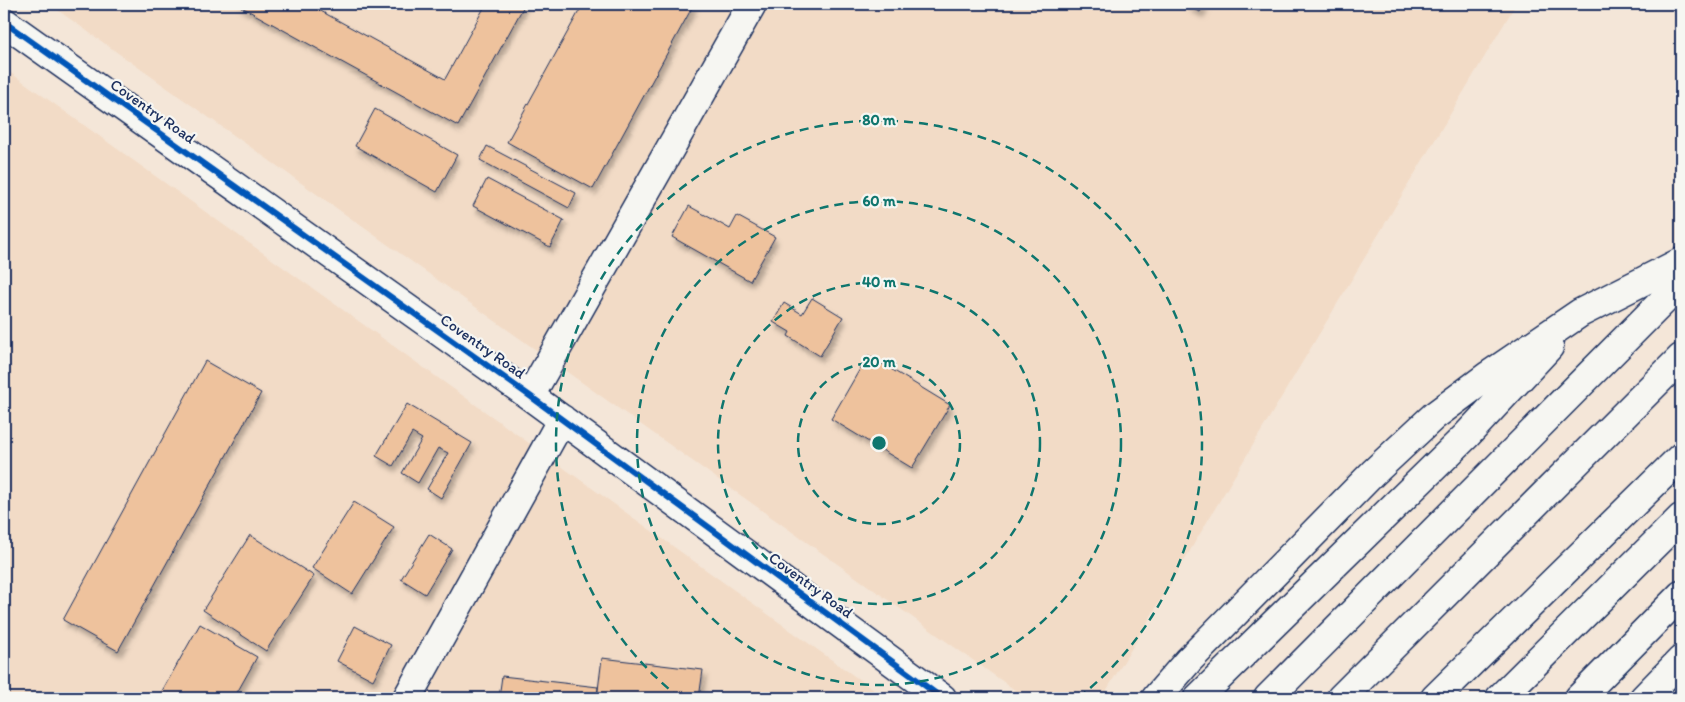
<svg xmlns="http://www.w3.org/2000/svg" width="1685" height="702" viewBox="0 0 1685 702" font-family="Itim,sans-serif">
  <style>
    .built { fill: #f2dbc6 }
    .building { fill: #eec29d; stroke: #1b2f5e; filter: url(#shadow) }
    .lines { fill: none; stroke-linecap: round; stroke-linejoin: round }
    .minor-casing { stroke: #1b2f5e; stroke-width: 31 }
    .minor { stroke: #f6f6f2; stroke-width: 28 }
    .cycleway-casing { stroke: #f6f6f2; stroke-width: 9 }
    .cycleway { stroke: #0057b8; stroke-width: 6 }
    .ring { fill: none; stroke: #0f766e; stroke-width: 2.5; stroke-dasharray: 9 6 }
    .labels { text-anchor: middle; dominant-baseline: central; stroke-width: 4.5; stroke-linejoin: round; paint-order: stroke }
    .street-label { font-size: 16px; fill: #1b2f5e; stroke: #f6f6f2 }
    .centre { fill: #0f766e; stroke: #f6f6f2; stroke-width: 2.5 }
    .ring-label { font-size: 15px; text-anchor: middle; font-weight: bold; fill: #0f766e; stroke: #f6f6f2; stroke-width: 4.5; stroke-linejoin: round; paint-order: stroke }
  </style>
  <defs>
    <filter id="shadow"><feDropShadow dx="3" dy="5.5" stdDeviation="2.5" flood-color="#0004"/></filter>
  </defs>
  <rect width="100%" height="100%" fill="#f4e6d8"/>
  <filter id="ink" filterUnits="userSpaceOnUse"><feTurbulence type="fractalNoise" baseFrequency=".02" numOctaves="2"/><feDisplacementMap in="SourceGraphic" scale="10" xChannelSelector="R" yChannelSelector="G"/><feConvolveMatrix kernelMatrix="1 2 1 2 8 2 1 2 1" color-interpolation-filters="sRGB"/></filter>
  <g filter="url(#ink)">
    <!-- built -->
    <path class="built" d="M 49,4 L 1516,4 L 1102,698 L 1026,698 Z
      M 4,68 L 378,335 L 885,698 L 4,698 Z"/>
    <!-- building -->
    <path class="building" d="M 236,4 L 308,4 L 445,79 L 486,4 L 525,4 L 458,126 Z
      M 583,4 L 694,4 L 593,189 L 507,142 Z
      M 1186,4 L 1205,4 L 1200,12 Z
      M 375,109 L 457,155 L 437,192 L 355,146 Z
      M 487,146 L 576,193 L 569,208 L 480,160 Z
      M 487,179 L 564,220 L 550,247 L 473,206 Z
      M 689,206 L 730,229 L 737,216 L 775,237 L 750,281 L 672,237 Z
      M 812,298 L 843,317 L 820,356 L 788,336 L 790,332 L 773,322 L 784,303 L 802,314 Z
      M 868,355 L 950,405 L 912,468 L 831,419 Z
      M 205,361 L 261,393 L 118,651 L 63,620 Z
      M 407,404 L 472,443 L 441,498 L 427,489 L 448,453 L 438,448 L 418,483 L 402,473 L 422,439 L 412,433 L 393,466 L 376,456 Z
      M 354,502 L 394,527 L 352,594 L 312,568 Z
      M 429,534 L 452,549 L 425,594 L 401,579 Z
      M 250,535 L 314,576 L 266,651 L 203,610 Z
      M 200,624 L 257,657 L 234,698 L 158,698 Z
      M 355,626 L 391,645 L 373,680 L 337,661 Z
      M 602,658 L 703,670 L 699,698 L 597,698 Z
      M 502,676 L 598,687 L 597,698 L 499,698 Z"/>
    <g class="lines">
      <defs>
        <path id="minor" d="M 4,22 L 530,396 L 942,698
          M 530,396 L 752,4
          M 407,698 L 562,419
          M 1156,698 L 1189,660 L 1373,473 L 1434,416 L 1489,375 L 1580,313 L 1681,262
          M 1198,698 L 1466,436 L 1549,347
          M 1268,698 L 1681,283
          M 1341,698 L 1681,358
          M 1435,698 L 1681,457
          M 1500,698 L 1681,518
          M 1579,698 L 1681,595
          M 1644,698 L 1681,660"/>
      </defs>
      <!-- minor casing -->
      <use href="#minor" class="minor-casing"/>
      <!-- minor -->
      <use href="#minor" class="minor"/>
      <defs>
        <path id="cycleway" d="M 4,22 L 530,396 L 942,698"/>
      </defs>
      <!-- cycleway casing -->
      <use href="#cycleway" class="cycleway-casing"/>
      <!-- cycleway -->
      <use href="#cycleway" class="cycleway"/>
    </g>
  </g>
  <!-- distance rings -->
  <g class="ring">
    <circle cx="879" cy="443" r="81"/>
    <circle cx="879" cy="443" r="161"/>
    <circle cx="879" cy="443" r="242"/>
    <path d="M680 698A323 323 0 1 1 1078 698"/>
  </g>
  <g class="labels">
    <!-- street labels -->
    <g class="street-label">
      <text transform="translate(153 111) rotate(35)">Coventry Road</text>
      <text transform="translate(483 346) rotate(35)">Coventry Road</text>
      <text transform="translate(811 585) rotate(36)">Coventry Road</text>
    </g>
  </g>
  <circle cx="879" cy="443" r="8" class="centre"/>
  <g class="ring-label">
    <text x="879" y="125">80 m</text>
    <text x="879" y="206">60 m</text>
    <text x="879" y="287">40 m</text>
    <text x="879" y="367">20 m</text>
  </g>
  <!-- margin -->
  <rect width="1685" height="702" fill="none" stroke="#f6f6f2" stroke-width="20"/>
  <rect x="10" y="10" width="1665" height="682" fill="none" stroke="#1b2f5e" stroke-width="2" filter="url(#ink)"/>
</svg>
